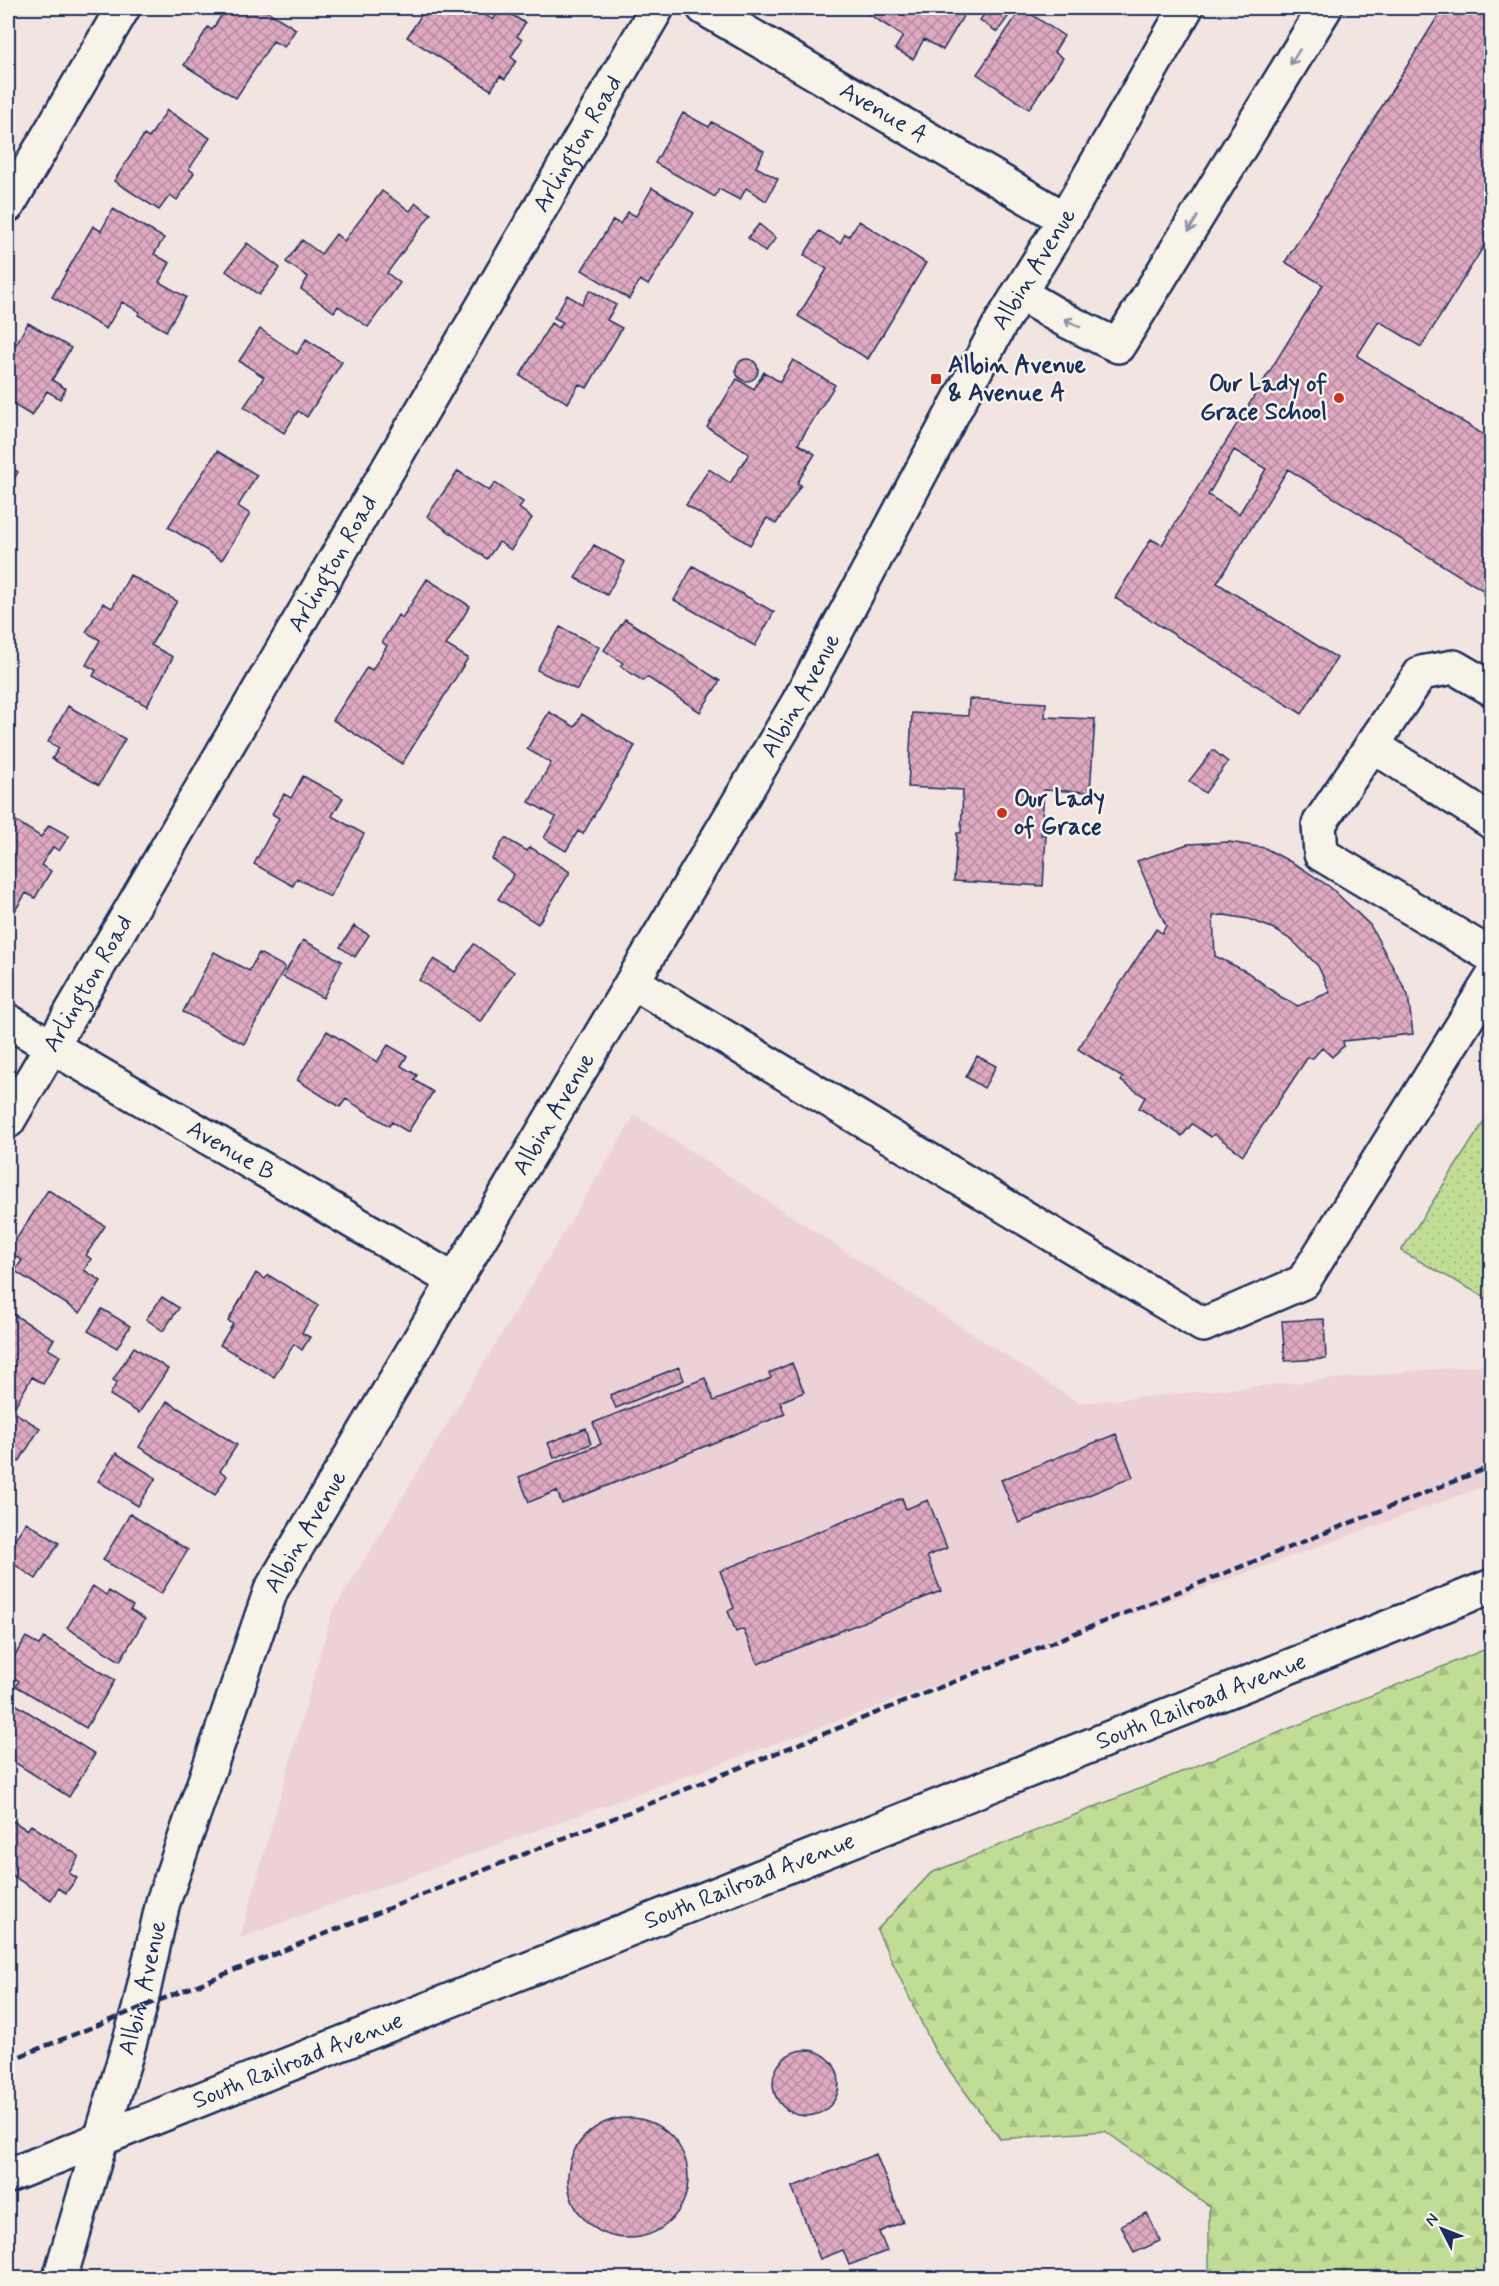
<svg xmlns="http://www.w3.org/2000/svg" width="1499" height="2286" viewBox="0 0 1499 2286" font-family="Mynerve,sans-serif">
  <style>
    .built { fill: #ecd2d6 }
    .grass { fill: url(#grass-dots); stroke: #6e867a; stroke-width: 1.5 }
    .forest { fill: url(#forest-firs); stroke: #6e867a; stroke-width: 1.5 }
    .building { fill: url(#building-cross-hatch); stroke: #1b2f5e; stroke-width: 1.5; fill-rule: evenodd }
    .lines { fill: none; stroke-linecap: round; stroke-linejoin: round }
    .minor-casing { stroke: #1b2f5e; stroke-width: 38 }
    .minor { stroke: #f7f3e8; stroke-width: 33 }
    .rail { stroke: #1b2f5e; stroke-width: 4.5; stroke-dasharray: 9 4.5; stroke-linecap: butt }
    .oneway { stroke: #8991a3 }
    .poi-dot { fill: #c8321e; stroke: #f7f3e8; stroke-width: 2 }
    .labels { text-anchor: middle; dominant-baseline: central; stroke-width: 5; stroke-linejoin: round; paint-order: stroke }
    .street-label { font-size: 24px; fill: #1b2f5e; stroke: #f7f3e8 }
    .poi-label { font-size: 24px; font-weight: bold; fill: #1b2f5e; stroke: #f7f3e8; text-anchor: start }
  </style>
  <defs>
    <pattern id="grass-dots" width="8" height="8" patternUnits="userSpaceOnUse" patternTransform="scale(1.5)"><rect width="8" height="8" fill="#c1dd95"/><path d="M2 2h.1M6 6h.1" fill="none" stroke="#a5be83" stroke-width="1.8" stroke-linecap="round"/></pattern>
    <pattern id="forest-firs" width="22" height="20" patternUnits="userSpaceOnUse" patternTransform="scale(1.5)"><rect width="22" height="20" fill="#c1dd95"/><path d="M5 1l3.5 6h-7zM16 11l3.5 6h-7z" fill="#a5be83"/></pattern>
    <pattern id="building-cross-hatch" width="8" height="8" patternUnits="userSpaceOnUse" patternTransform="scale(1.5)"><rect width="8" height="8" fill="#dfa9c0"/><path d="M0 0l8 8M0 8l8-8" fill="none" stroke="#b48a9f"/></pattern>
  </defs>
  <rect width="100%" height="100%" fill="#f2e4e0"/>
  <filter id="ink" filterUnits="userSpaceOnUse"><feTurbulence type="fractalNoise" baseFrequency=".0167" numOctaves="2"/><feDisplacementMap in="SourceGraphic" scale="12" xChannelSelector="R" yChannelSelector="G"/><feConvolveMatrix kernelMatrix="1 2 1 2 8 2 1 2 1" color-interpolation-filters="sRGB"/></filter>
  <g filter="url(#ink)">
    <!-- built -->
    <path class="built" d="M 635,1115 L 1079,1403 L 1491,1364 L 1491,1484 L 240,1938 L 332,1613 Z"/>
    <!-- grass -->
    <path class="grass" d="M 1485,1120 L 1492,1125 L 1490,1300 L 1401,1251 Z"/>
    <!-- forest -->
    <path class="forest" d="M 1491,1647 L 1491,2278 L 1209,2278 L 1209,2206 L 1105,2131 L 1000,2139 L 935,2051 L 877,1930 L 931,1873 Z"/>
    <!-- building -->
    <path class="building" d="M 226,8 L 262,8 L 296,29 L 284,47 L 273,41 L 236,98 L 184,65 L 208,27 L 212,30 Z
      M 426,8 L 440,10 L 442,8 L 479,8 L 478,10 L 493,20 L 501,8 L 525,23 L 517,36 L 522,40 L 511,57 L 516,61 L 505,79 L 500,76 L 491,90 L 407,37 Z
      M 870,8 L 968,8 L 943,50 L 924,39 L 913,59 L 895,49 L 903,36 L 867,13 Z
      M 989,8 L 995,8 L 1008,17 L 997,32 L 980,20 Z
      M 1022,8 L 1064,36 L 1054,52 L 1063,58 L 1029,109 L 977,74 Z
      M 1443,8 L 1478,8 L 1492,16 L 1492,233 L 1421,347 L 1379,321 L 1357,356 L 1492,440 L 1492,596 L 1288,469 L 1217,583 L 1337,658 L 1302,714 L 1115,598 L 1151,539 L 1162,545 L 1323,285 L 1285,262 ZM 1234,450 L 1266,469 L 1239,514 L 1208,495 Z
      M 167,110 L 210,138 L 189,169 L 194,173 L 177,200 L 170,195 L 159,210 L 114,181 L 144,135 L 149,138 Z
      M 683,113 L 709,127 L 712,122 L 764,151 L 756,167 L 778,179 L 766,201 L 746,188 L 740,200 L 719,189 L 715,197 L 655,163 Z
      M 652,188 L 694,213 L 648,285 L 640,280 L 629,299 L 582,270 L 613,220 L 620,224 L 628,212 L 636,216 Z
      M 382,191 L 410,211 L 416,203 L 431,214 L 387,273 L 400,283 L 368,327 L 338,306 L 334,312 L 301,289 L 308,277 L 286,262 L 302,240 L 321,254 L 336,234 L 344,241 Z
      M 113,209 L 164,238 L 154,254 L 170,263 L 159,282 L 186,297 L 166,331 L 138,315 L 140,312 L 122,302 L 106,329 L 52,297 L 93,226 L 101,231 Z
      M 859,221 L 926,263 L 868,359 L 798,316 L 827,269 L 804,255 L 819,231 L 840,243 L 845,234 L 849,236 Z
      M 759,224 L 776,238 L 765,252 L 748,238 Z
      M 247,243 L 280,268 L 259,295 L 226,271 Z
      M 590,290 L 616,305 L 607,320 L 622,328 L 587,388 L 579,384 L 568,403 L 520,376 L 551,323 L 559,328 L 563,322 L 554,318 L 567,295 L 582,304 Z
      M 28,323 L 71,348 L 52,380 L 66,389 L 60,399 L 47,391 L 32,416 L 8,401 L 8,358 Z
      M 260,329 L 297,354 L 306,339 L 342,362 L 307,417 L 298,411 L 284,433 L 244,407 L 264,377 L 239,361 Z
      M736 370a11 11 0 1 1 22 0a11 11 0 1 1-22 0Z
      M 793,360 L 835,385 L 798,444 L 815,454 L 797,483 L 801,485 L 776,524 L 767,518 L 750,545 L 686,505 L 709,469 L 730,483 L 749,454 L 707,427 L 737,379 L 754,389 L 764,372 L 780,382 Z
      M 217,451 L 257,475 L 238,506 L 250,514 L 222,560 L 168,527 Z
      M 8,465 L 18,472 L 8,490 Z
      M 458,471 L 489,491 L 495,483 L 523,502 L 519,508 L 532,518 L 511,550 L 499,542 L 487,559 L 427,516 Z
      M 594,545 L 625,562 L 607,595 L 575,578 Z
      M 693,566 L 774,612 L 755,646 L 674,600 Z
      M 130,575 L 177,601 L 151,645 L 173,657 L 147,706 L 93,676 L 96,670 L 86,665 L 100,640 L 86,632 L 103,603 L 112,608 Z
      M 427,579 L 470,606 L 446,645 L 468,658 L 402,764 L 333,720 L 367,667 L 372,670 L 387,646 L 382,642 L 398,615 L 402,618 Z
      M 625,619 L 720,681 L 700,712 L 647,677 L 643,681 L 620,666 L 623,663 L 604,650 Z
      M 560,627 L 599,647 L 577,690 L 537,670 Z
      M 969,699 L 1046,703 L 1045,717 L 1095,719 L 1090,792 L 1044,790 L 1041,835 L 1046,835 L 1043,886 L 954,881 L 957,833 L 961,833 L 963,790 L 908,787 L 912,713 L 968,716 Z
      M 68,706 L 125,739 L 99,785 L 52,759 L 59,748 L 48,742 Z
      M 549,712 L 575,727 L 582,714 L 635,746 L 583,834 L 578,831 L 566,851 L 544,838 L 556,817 L 529,802 L 551,763 L 527,749 Z
      M 1213,750 L 1228,762 L 1205,793 L 1189,781 Z
      M 303,776 L 343,798 L 332,816 L 364,834 L 330,897 L 297,878 L 293,886 L 254,864 L 279,818 L 272,814 L 284,794 L 291,798 Z
      M 8,816 L 41,837 L 49,825 L 69,836 L 59,851 L 53,847 L 41,865 L 51,871 L 35,898 L 26,893 L 11,917 L 8,915 Z
      M 505,838 L 527,851 L 530,847 L 570,872 L 538,924 L 498,899 L 514,874 L 492,859 Z
      M 1229,842 L 1265,848 L 1300,867 L 1330,887 L 1370,925 L 1408,995 L 1413,1034 L 1343,1041 L 1344,1046 L 1332,1057 L 1322,1048 L 1312,1059 L 1308,1057 L 1243,1155 L 1214,1134 L 1211,1137 L 1192,1124 L 1182,1136 L 1139,1108 L 1145,1097 L 1121,1081 L 1123,1078 L 1078,1049 L 1156,929 L 1162,933 L 1166,926 L 1137,861 L 1188,844 ZM 1224,915 L 1248,919 L 1272,928 L 1293,941 L 1318,966 L 1330,992 L 1298,1006 L 1281,997 L 1247,972 L 1215,956 L 1213,916 Z
      M 354,926 L 369,935 L 355,957 L 340,947 Z
      M 303,940 L 342,961 L 323,998 L 283,977 Z
      M 474,944 L 514,972 L 481,1022 L 419,980 L 434,959 L 455,972 Z
      M 214,952 L 249,971 L 259,953 L 285,967 L 244,1044 L 183,1012 Z
      M 327,1031 L 377,1062 L 388,1045 L 407,1056 L 401,1066 L 417,1075 L 414,1080 L 433,1092 L 408,1132 L 392,1122 L 389,1126 L 346,1099 L 340,1107 L 297,1080 Z
      M 977,1056 L 996,1066 L 984,1088 L 966,1077 Z
      M 48,1190 L 105,1226 L 86,1255 L 91,1259 L 84,1270 L 101,1281 L 80,1313 L 15,1271 L 22,1260 L 8,1252 Z
      M 256,1273 L 265,1279 L 268,1275 L 318,1305 L 302,1333 L 310,1337 L 302,1350 L 294,1344 L 274,1377 L 220,1345 L 233,1324 L 228,1321 Z
      M 162,1297 L 179,1308 L 163,1331 L 146,1319 Z
      M 102,1309 L 130,1326 L 117,1348 L 88,1331 Z
      M 8,1311 L 54,1339 L 48,1349 L 60,1356 L 43,1384 L 32,1377 L 12,1411 L 40,1428 L 19,1462 L 8,1455 Z
      M 1324,1319 L 1326,1359 L 1285,1361 L 1282,1321 Z
      M 134,1347 L 168,1369 L 139,1413 L 110,1395 L 117,1382 L 113,1380 Z
      M 792,1363 L 804,1392 L 780,1402 L 785,1414 L 562,1504 L 557,1491 L 529,1502 L 519,1477 L 601,1444 L 593,1423 L 705,1378 L 714,1401 L 771,1378 L 769,1373 Z
      M 679,1367 L 684,1380 L 616,1408 L 610,1395 Z
      M 167,1401 L 237,1445 L 220,1471 L 227,1476 L 215,1495 L 139,1447 Z
      M 586,1428 L 591,1444 L 554,1458 L 548,1443 Z
      M 1116,1434 L 1133,1477 L 1019,1523 L 1001,1480 Z
      M 116,1453 L 156,1478 L 138,1506 L 98,1481 Z
      M 902,1498 L 906,1509 L 928,1500 L 947,1548 L 927,1556 L 941,1591 L 758,1664 L 743,1629 L 736,1632 L 728,1611 L 734,1608 L 720,1571 Z
      M 130,1514 L 188,1550 L 161,1594 L 103,1560 Z
      M 26,1522 L 59,1543 L 36,1579 L 8,1560 L 8,1550 Z
      M 93,1586 L 106,1595 L 109,1591 L 133,1606 L 130,1610 L 145,1619 L 120,1661 L 67,1628 Z
      M 26,1637 L 39,1645 L 44,1638 L 115,1680 L 86,1728 L 16,1686 L 19,1681 L 8,1674 L 8,1667 Z
      M 9,1700 L 95,1754 L 69,1797 L 8,1758 Z
      M 8,1818 L 27,1830 L 31,1825 L 79,1856 L 69,1873 L 77,1878 L 66,1893 L 58,1888 L 51,1900 L 8,1873 Z
      M773 2083a33 33 0 1 1 66 0a33 33 0 1 1-66 0Z
      M568 2178a60 60 0 1 1 120 0a60 60 0 1 1-120 0Z
      M 876,2154 L 903,2222 L 879,2232 L 887,2251 L 849,2265 L 843,2250 L 820,2259 L 792,2187 Z
      M 1147,2213 L 1160,2241 L 1134,2253 L 1121,2225 Z"/>
    <g class="lines">
      <defs>
        <g id="minor">
          <path id="s1" d="M 704,8 L 1065,219"/>
          <path d="M 8,205 L 123,8"/>
          <path d="M 1019,293 L 1067,321 L 1118,346 L 1325,8"/>
          <path d="M 1492,689 L 1454,667 L 1421,673 L 1319,824 L 1321,854 L 1492,956"/>
          <path d="M 1372,745 L 1492,822"/>
          <path d="M 633,982 L 1203,1325 L 1303,1282 L 1492,978"/>
          <path id="s2" d="M 8,1021 L 455,1281"/>
          <path id="s3" d="M 8,1121 L 657,8"/>
          <path id="s4" d="M 8,2176 L 1492,1586"/>
          <path id="s5" d="M 60,2278 L 139,2010 L 163,1902 L 271,1590 L 798,703 L 999,326 L 1065,219 L 1186,8"/>
        </g>
      </defs>
      <!-- minor casing -->
      <use href="#minor" class="minor-casing"/>
      <!-- minor -->
      <use href="#minor" class="minor"/>
      <!-- rail -->
      <path class="rail" d="M 8,2061 L 1492,1466"/>
    </g>
    <!-- one-way arrows -->
    <defs><path id="oneway-shaft" d="M-6 0H5M1.5-3L5.5 0L1.5 3" fill="none" stroke-width="1.6" stroke-linecap="round" stroke-linejoin="round" transform="scale(1.5)"/></defs>
    <g class="oneway">
      <use href="#oneway-shaft" transform="translate(1295 57) rotate(121)"/>
      <use href="#oneway-shaft" transform="translate(1193 224) rotate(121)"/>
      <use href="#oneway-shaft" transform="translate(1072 323) rotate(-153)"/>
    </g>
  </g>
  <!-- markers -->
  <g class="poi-dot">
    <rect x="930" y="373" width="12" height="12" rx="3"/>
    <circle cx="1339" cy="398" r="6"/>
    <circle cx="1002" cy="813" r="6"/>
  </g>
  <g class="labels">
    <!-- street labels -->
    <g class="street-label">
      <text stroke="none"><textPath href="#s1" startOffset="208">Avenue A</textPath></text>
      <text stroke="none"><textPath href="#s3" startOffset="1131">Arlington Road</textPath></text>
      <text stroke="none"><textPath href="#s5" startOffset="2246">Albin Avenue</textPath></text>
      <text stroke="none"><textPath href="#s3" startOffset="645">Arlington Road</textPath></text>
      <text stroke="none"><textPath href="#s5" startOffset="1760">Albin Avenue</textPath></text>
      <text stroke="none"><textPath href="#s3" startOffset="159">Arlington Road</textPath></text>
      <text stroke="none"><textPath href="#s5" startOffset="1274">Albin Avenue</textPath></text>
      <text stroke="none"><textPath href="#s2" startOffset="258">Avenue B</textPath></text>
      <text stroke="none"><textPath href="#s5" startOffset="788">Albin Avenue</textPath></text>
      <text stroke="none"><textPath href="#s4" startOffset="1284">South Railroad Avenue</textPath></text>
      <text stroke="none"><textPath href="#s4" startOffset="798">South Railroad Avenue</textPath></text>
      <text stroke="none"><textPath href="#s5" startOffset="302">Albin Avenue</textPath></text>
      <text stroke="none"><textPath href="#s4" startOffset="312">South Railroad Avenue</textPath></text>
    </g>
    <!-- poi labels -->
    <g class="poi-label">
      <text x="948" y="365">Albin Avenue<tspan x="948" dy="28">&amp; Avenue A</tspan></text>
      <text x="1327" y="384" text-anchor="end">Our Lady of<tspan x="1327" dy="28">Grace School</tspan></text>
      <text x="1014" y="799">Our Lady<tspan x="1014" dy="28">of Grace</tspan></text>
    </g>
  </g>
  <!-- margin -->
  <rect width="1499" height="2286" fill="none" stroke="#f7f3e8" stroke-width="30"/>
  <rect x="15" y="15" width="1469" height="2256" fill="none" stroke="#1b2f5e" stroke-width="2" filter="url(#ink)"/>
  <!-- north arrow -->
  <g transform="translate(1442 2229) rotate(312)" stroke="#f7f3e8" stroke-width="4.5" paint-order="stroke">
  <path d="M0-4.5L10 22L0 15L-10 22Z" fill="#1b2f5e"/>
  <text y="-9" font-size="16" font-weight="bold" text-anchor="middle" fill="#1b2f5e">N</text>
  </g>
</svg>
